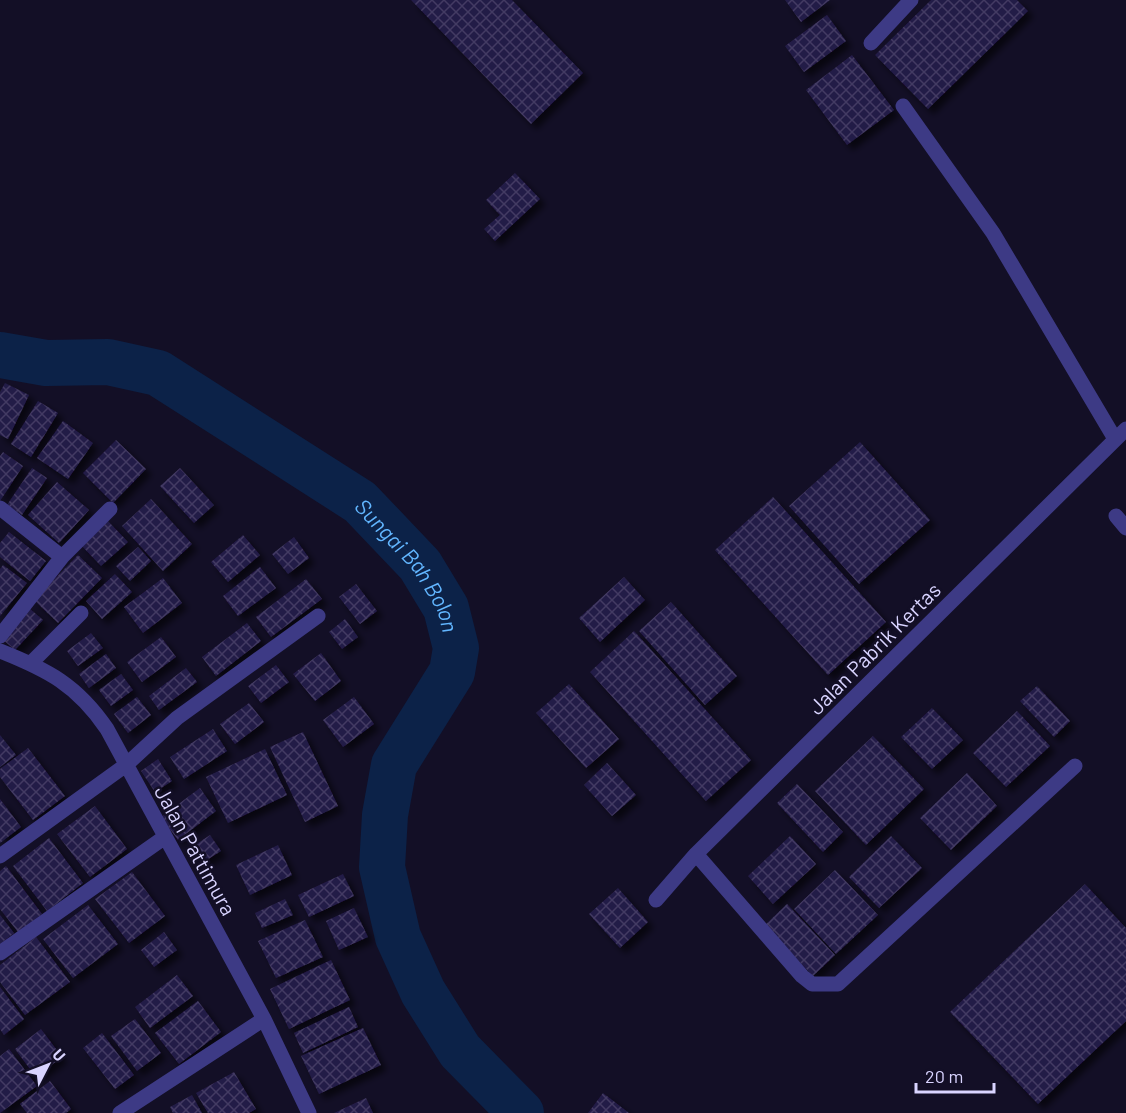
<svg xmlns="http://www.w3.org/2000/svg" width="1126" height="1113" viewBox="0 0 1126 1113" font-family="Barlow,sans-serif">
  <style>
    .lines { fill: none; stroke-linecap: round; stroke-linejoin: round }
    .river { stroke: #0c2248; stroke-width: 46 }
    .building { fill: url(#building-cross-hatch); filter: url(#shadow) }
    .minor { stroke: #3d3a85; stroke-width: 15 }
    .labels { text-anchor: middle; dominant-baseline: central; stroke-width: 5; stroke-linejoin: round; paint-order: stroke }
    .street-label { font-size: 21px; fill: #d9d4ff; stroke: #130f26 }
    .water-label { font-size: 22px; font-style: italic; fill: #62b6ff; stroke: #130f26 }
  </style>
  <defs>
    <pattern id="building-cross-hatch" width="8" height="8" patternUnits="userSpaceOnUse" patternTransform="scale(1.5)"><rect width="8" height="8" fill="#241b47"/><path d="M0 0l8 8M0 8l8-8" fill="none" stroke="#433b63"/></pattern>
    <filter id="shadow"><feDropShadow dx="5.5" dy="5.5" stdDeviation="3" flood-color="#0009"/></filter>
  </defs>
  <rect width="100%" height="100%" fill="#130f26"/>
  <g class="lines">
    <!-- river -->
    <path class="river" id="s1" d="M 0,355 L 46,363 L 108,362 L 158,373 L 360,502 L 420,565 L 446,608 L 456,648 L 452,672 L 394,765 L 385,815 L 382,867 L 398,937 L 423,992 L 460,1051 L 521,1113"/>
  </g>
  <!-- building -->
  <path class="building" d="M 411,0 L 512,0 L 583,73 L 531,124 Z
    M 785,0 L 830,0 L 801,22 Z
    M 931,0 L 1017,0 L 1028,11 L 928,109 L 875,55 Z
    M 827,15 L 846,41 L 804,72 L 785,46 Z
    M 852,55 L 894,110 L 847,145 L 806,90 Z
    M 515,173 L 540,199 L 495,241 L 484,229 L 500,215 L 486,200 Z
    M 5,383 L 29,395 L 8,439 L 0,435 L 0,392 Z
    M 38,401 L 58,413 L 31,457 L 11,444 Z
    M 63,421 L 93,443 L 68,479 L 37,458 Z
    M 116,440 L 146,469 L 113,503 L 83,473 Z
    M 860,442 L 930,520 L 859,584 L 789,506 Z
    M 3,452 L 23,466 L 0,501 L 0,456 Z
    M 32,468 L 47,478 L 22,515 L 7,505 Z
    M 180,468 L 214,505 L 194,523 L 160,486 Z
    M 57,482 L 89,510 L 59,543 L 28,515 Z
    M 773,497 L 886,622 L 828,675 L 715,550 Z
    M 151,499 L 192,544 L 163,571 L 122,526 Z
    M 107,520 L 128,542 L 101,566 L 80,544 Z
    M 9,532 L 46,561 L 30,581 L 0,557 L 0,543 Z
    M 243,535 L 260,555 L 228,582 L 211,562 Z
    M 294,537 L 309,558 L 288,574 L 272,554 Z
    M 138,547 L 151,561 L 130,581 L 116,566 Z
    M 78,555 L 102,578 L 58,623 L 34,600 Z
    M 3,565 L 27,583 L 0,616 L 0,569 Z
    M 260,567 L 276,588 L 238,616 L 223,596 Z
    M 115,574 L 132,592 L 102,619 L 86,601 Z
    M 624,577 L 645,600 L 600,642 L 579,618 Z
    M 163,578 L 182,603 L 143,633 L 124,607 Z
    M 306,579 L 322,599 L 271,637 L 256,617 Z
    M 356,584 L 377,611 L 360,624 L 339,597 Z
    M 671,602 L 737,676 L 705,705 L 639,631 Z
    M 29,608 L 43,620 L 15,650 L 1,638 Z
    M 345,619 L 358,637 L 342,649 L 329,632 Z
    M 247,623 L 261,641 L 216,676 L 202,657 Z
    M 634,631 L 751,760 L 706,801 L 590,672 Z
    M 91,633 L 103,648 L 78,666 L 67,651 Z
    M 161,637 L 176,657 L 142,682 L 127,662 Z
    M 321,653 L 341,681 L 315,701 L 293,674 Z
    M 106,654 L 116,668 L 89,688 L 79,674 Z
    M 276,665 L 289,682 L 261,703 L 248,686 Z
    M 186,668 L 197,682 L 159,710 L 149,696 Z
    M 121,674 L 133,690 L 111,706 L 99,690 Z
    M 569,684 L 619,739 L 586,768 L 536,713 Z
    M 1037,686 L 1070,721 L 1054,737 L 1020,701 Z
    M 137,697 L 151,715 L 128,733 L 114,714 Z
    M 354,697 L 374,724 L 343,747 L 323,720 Z
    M 249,703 L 264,722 L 235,744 L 220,724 Z
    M 932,708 L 963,740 L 932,769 L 901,737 Z
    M 1017,711 L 1050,746 L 1006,787 L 973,753 Z
    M 213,729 L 227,751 L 184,779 L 170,757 Z
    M 303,732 L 338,806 L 305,822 L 270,747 Z
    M 0,735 L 16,755 L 0,767 Z
    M 873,736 L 924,789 L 866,845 L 815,791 Z
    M 28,748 L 65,796 L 33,820 L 0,777 L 0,769 Z
    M 265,749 L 287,795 L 228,823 L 206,777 Z
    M 158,759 L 172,781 L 155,792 L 141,771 Z
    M 607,763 L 636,795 L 612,816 L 584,785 Z
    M 967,773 L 997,806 L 951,850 L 920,818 Z
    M 797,784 L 843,832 L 823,852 L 777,803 Z
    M 200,788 L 216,811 L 178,840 L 161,817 Z
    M 0,799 L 21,827 L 0,843 Z
    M 95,806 L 127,849 L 90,877 L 57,834 Z
    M 210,835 L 221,851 L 202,863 L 192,847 Z
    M 790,836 L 816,864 L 773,904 L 748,876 Z
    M 891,836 L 922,868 L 879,908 L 849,877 Z
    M 49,838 L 83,883 L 47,911 L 13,866 Z
    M 278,845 L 292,875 L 250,895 L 236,865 Z
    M 6,866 L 42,914 L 18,932 L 0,909 L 0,871 Z
    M 835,870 L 878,915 L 836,954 L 794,909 Z
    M 132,872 L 165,916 L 129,943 L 95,899 Z
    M 343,874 L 354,896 L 309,917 L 298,895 Z
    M 1085,884 L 1126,928 L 1126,1021 L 1038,1104 L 950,1012 Z
    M 618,888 L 648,922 L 620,948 L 589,914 Z
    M 285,899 L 293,915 L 262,928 L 255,913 Z
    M 787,904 L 835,955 L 813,976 L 765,925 Z
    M 88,905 L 118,944 L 73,978 L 43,939 Z
    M 354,908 L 368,937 L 339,950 L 326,921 Z
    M 0,915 L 14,933 L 0,944 Z
    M 305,920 L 323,957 L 276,978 L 258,941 Z
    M 164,932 L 177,950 L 154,967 L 141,950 Z
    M 36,937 L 70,982 L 25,1015 L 0,982 L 0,965 Z
    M 331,960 L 350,1000 L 289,1029 L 270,989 Z
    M 177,975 L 193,996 L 150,1028 L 135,1007 Z
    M 0,987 L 24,1019 L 4,1035 L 0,1029 Z
    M 198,1001 L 221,1032 L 179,1064 L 155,1033 Z
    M 349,1007 L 358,1027 L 303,1053 L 294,1033 Z
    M 135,1019 L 161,1053 L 137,1071 L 111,1036 Z
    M 363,1028 L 381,1065 L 319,1094 L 301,1056 Z
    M 41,1029 L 62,1057 L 36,1077 L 15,1049 Z
    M 102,1033 L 134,1075 L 115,1089 L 83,1048 Z
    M 9,1049 L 37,1086 L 0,1113 L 0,1056 Z
    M 234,1072 L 256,1109 L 249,1113 L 208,1113 L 196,1093 Z
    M 50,1081 L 71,1109 L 66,1113 L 27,1113 L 20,1104 Z
    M 603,1093 L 629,1113 L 588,1113 Z
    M 192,1095 L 202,1113 L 173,1113 L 170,1107 Z
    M 366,1098 L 373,1113 L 334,1113 Z"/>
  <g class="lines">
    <!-- minor -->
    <path class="minor" d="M 871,43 L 911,0
      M 903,106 L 993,233 L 1115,439
      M 0,508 L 62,557
      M 1116,516 L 1126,528
      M 0,636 L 62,557 L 110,509
      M 0,651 C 48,670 77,685 107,729 L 264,1019 L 309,1113
      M 31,663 L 81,613
      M 696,854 L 802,976 L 812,984 L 838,984 L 1075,766
      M 0,856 L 126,765 L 177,718 L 318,616
      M 656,900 L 696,854 L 1126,429
      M 0,953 L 165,837
      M 120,1113 L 264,1019"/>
  </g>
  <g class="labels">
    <!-- street labels -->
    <g class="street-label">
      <text transform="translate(874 648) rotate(-45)">Jalan Pabrik Kertas</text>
      <text transform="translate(196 850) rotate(61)">Jalan Pattimura</text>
    </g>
    <!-- water labels -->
    <g class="water-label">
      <text stroke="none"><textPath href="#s1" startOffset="480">Sungai Bah Bolon</textPath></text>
    </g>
  </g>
  <!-- north arrow -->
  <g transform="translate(48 1065) rotate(48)" stroke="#130f26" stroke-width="4.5" paint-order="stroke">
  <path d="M0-4.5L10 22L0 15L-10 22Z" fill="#d9d4ff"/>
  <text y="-9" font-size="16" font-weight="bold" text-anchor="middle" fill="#d9d4ff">U</text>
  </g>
  <!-- scale -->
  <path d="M916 1083v9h78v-9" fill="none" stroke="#d9d4ff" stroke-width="3"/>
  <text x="925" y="1083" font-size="18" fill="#d9d4ff" stroke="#130f26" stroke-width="4.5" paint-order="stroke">20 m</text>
</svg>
